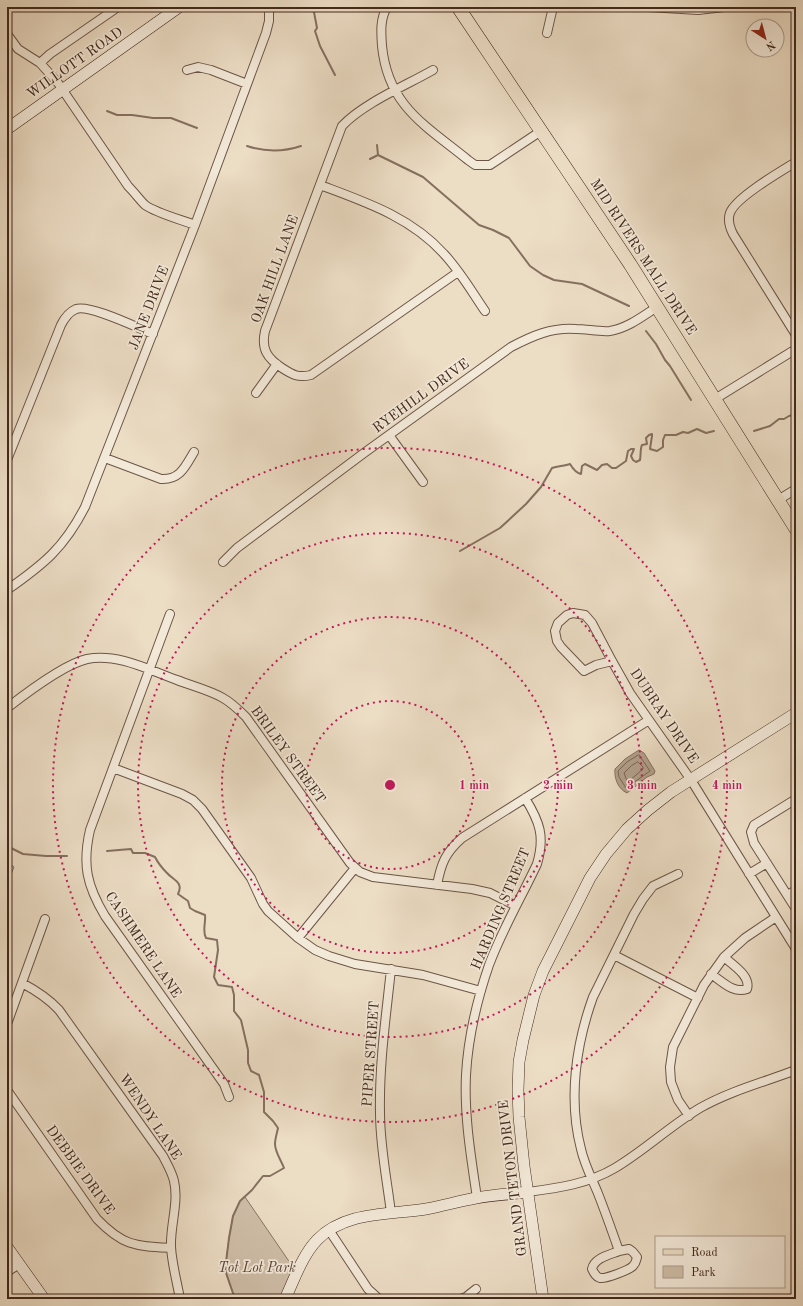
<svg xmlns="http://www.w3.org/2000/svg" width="803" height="1306" viewBox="0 0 803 1306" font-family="'Old Standard TT',serif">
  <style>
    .green { fill: #cfbea8; stroke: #887462 }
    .water { fill: #b2a08c; stroke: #85705f }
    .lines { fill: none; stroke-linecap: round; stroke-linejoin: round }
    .shore { stroke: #7a6454; stroke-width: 1 }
    .stream { stroke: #85705f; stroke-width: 2 }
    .street-casing { stroke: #6c5646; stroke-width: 10 }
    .secondary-casing { stroke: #42291c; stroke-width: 12 }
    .primary-casing { stroke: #42291c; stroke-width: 14 }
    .street { stroke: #f3e9d9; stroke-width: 8 }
    .secondary { stroke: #f3e9d9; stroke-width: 11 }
    .primary { stroke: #ecddc5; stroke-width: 13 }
    .ring { fill: none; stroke: #c2185b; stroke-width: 2; stroke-dasharray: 2 4 }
    .labels { text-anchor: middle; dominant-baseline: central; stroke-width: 3.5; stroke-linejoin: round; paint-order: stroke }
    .street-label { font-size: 14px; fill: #42291c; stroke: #f3e9d9 }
    .park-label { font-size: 14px; font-style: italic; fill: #5e4738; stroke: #f3e9d9 }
    .centre { fill: #c2185b; stroke: #f3e9d9; stroke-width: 2 }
    .ring-label { font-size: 12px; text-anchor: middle; font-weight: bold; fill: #c2185b; stroke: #f3e9d9; stroke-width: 3.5; stroke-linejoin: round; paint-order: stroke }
  </style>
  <rect width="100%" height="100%" fill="#ecddc5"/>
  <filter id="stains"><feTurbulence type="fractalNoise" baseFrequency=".005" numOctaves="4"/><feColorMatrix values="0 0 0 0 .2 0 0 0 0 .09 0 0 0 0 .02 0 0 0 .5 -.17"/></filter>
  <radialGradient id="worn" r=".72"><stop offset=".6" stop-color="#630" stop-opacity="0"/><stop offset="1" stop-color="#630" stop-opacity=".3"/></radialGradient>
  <!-- green -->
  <path class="green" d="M 7,861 L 14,867 L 7,884 Z
    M 245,1197 L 297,1273 L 285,1299 L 235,1299 L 225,1270 L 229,1238 L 233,1216 L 240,1201 Z"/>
  <!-- water -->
  <path class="water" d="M 639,750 L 644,753 L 655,771 L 654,774 L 647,777 L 627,793 C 618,789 614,778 615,769 L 625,759 Z"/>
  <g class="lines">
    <!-- shore -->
    <path class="shore" d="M 639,755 L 650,771 L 626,788 L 619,777 L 618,771 L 627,762 Z
      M 638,762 L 643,767 L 643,769 L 629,781 L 627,781 L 624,773 L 631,766 Z"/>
    <!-- stream -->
    <path class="stream" d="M 313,7 L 317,28 L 315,31 L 320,46 L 335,75
      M 107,111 L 117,115 L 132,115 L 153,118 L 171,118 L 197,128
      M 377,145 L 378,155
      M 247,146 C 265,152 283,152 301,146
      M 370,159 L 378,155 L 423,177 L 479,225 L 493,230 L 509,238 L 530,266 L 543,275 L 554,280 L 582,284 L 629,306
      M 646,331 L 656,344 L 665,360 L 670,366 L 691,400
      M 754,431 L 770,426 L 779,419 L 784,419 L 789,416 L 796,414
      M 460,551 L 500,528 L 526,504 L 541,487 L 552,468 C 558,466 565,466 570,464 C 573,469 576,473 581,474 L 582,466 L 585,464 L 597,470 L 602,465 L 607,464 L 612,468 L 616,468 L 626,461 L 628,451 L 631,449 L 634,449 L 631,456 L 633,460 L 636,462 L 640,460 C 641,455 640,449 642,445 L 647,444 L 646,438 L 649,435 L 652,434 L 652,436 L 650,449 L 657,451 L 663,447 L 663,440 L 665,435 L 676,435 L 683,432 L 688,433 L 697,429 L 706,433 L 714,431
      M 7,846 L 23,854 L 46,856 L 67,856
      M 107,851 L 131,849 L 133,853 L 145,853 L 155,857 C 158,863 162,868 167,873 C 173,880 184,882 178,894 L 188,901 L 190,908 L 195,911 L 205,915 C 206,923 202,931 206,938 L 217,940 L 218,950 L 214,977 L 218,985 L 232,987 L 234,995 L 234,1011 L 241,1020 L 248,1050 L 248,1063 L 251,1071 L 259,1075 L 264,1092 L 264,1112 L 273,1121 L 278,1128 C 277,1133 275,1139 275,1144 C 275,1152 281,1160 284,1168 L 270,1176 L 263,1176 L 252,1190 L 240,1201 L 233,1216 L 229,1238 L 225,1270 L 235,1299"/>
    <defs>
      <path id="street" d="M 387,7 C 380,19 381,32 382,46 C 388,106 425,125 468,160 L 475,165 L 490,165 L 541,131
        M 648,7 L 698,10 L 724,7
        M 547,33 L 553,7
        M 7,34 L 18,49 L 40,63 L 58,83 L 128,186 C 134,192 139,199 145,205 C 156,213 182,220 195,225
        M 40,63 L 50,54 L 118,7
        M 187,70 L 198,67 L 211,70 L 247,84
        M 433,70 C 405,86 364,103 342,126 L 265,331 C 261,349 267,358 282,368 C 293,375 298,378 311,375 L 458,272
        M 796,162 C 781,171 735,198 730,213 C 727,221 730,228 733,234 L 796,335
        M 320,185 C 365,202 411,217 444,254 C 460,271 472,292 485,311
        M 256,393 L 277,364
        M 715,399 L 796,349
        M 389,435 L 423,482
        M 105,458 L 161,479 C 180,480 185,467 194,452
        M 7,460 L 61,325 C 64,319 69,312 76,309 C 89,304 138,328 153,334
        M 778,500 L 796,489
        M 223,562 L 237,548 L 364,453 L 511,347 C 532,336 552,327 576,329 C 587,329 599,332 610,331 C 628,328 643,316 657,307
        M 7,590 C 44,564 64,548 85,507 L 195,225 L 266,33 L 269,21 L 269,7
        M 170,614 L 90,830 C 82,865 87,886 105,916 L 224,1084 L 229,1097
        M 612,661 L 596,665 L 584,671 L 561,647 L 557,641 L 555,631 L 558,623 L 567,615 L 573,613 L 585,615 L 592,623 L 612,661 L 630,693 L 691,780 L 796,949
        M 7,708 C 25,694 65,664 87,659 C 118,653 149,670 177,680 C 192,686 209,690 223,698 C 232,703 239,710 246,717 L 350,863 L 360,872 L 373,877 L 472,889 L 490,893 L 516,906
        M 113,768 L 182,794 L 193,800 L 202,809 L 251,878 L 263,904 L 268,911 L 298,938 L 315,950 L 329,956 L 355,964 L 423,975 L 481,991
        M 796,799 L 754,825 L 751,832 L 754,843 L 796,909
        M 749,874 L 767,863
        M 437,885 C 441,864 445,853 462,838 L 649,720
        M 788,895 L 796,890
        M 298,938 L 355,868
        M 614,955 L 698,998
        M 391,969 C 386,1017 379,1064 380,1113 C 380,1146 387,1180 391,1213
        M 711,974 C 722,981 733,994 747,989 C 751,976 733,965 724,957
        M 22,983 C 37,991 48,998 59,1010 L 163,1156 C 167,1164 172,1172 174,1181 C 179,1202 170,1226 171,1247 C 172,1264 177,1282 180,1299
        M 7,1024 L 45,919
        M 7,1090 L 97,1219 C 123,1246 135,1246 171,1248
        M 689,1116 L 678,1100 L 671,1082 L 670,1067 L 673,1047 L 704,985 L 724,957 L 745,938 L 776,917
        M 528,1192 C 558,1188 588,1184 615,1168 C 645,1150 670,1126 700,1108 C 730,1091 764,1082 796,1070
        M 477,1198 C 471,1157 464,1116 466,1075 C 468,1038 477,1000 489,965 C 502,930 521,898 537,864 C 545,837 540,822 525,798
        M 329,1230 L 368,1289 L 379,1299
        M 619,1251 L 629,1249 L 633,1252 L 637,1257 C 636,1261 636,1263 633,1266 C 629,1270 606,1279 600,1278 C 596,1277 594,1273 592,1269 C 594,1258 609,1255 619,1251 C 612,1231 605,1211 597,1191 C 591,1177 584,1163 581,1149 C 568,1099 576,1044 593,997 L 634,914 L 643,899 L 653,886 L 678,874
        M 7,1272 L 19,1264
        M 461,1299 L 466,1297 L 476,1289"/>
      <path id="secondary" d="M 7,129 L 179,7
        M 7,1247 L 44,1299
        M 285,1299 C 294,1280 302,1256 317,1240 C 345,1211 389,1215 426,1209 C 443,1206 459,1201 476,1198 C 493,1195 511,1194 528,1192
        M 543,1299 L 524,1166 L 519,1117 L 518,1090 L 519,1062 L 523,1040 L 534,995 L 543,971 L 590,878 L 606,854 L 627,829 L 648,810 L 671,792 L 796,713"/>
      <path id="primary" d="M 458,7 L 630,264 L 796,529"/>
    </defs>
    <!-- street casing -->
    <use href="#street" class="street-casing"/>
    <!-- secondary casing -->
    <use href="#secondary" class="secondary-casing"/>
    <!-- primary casing -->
    <use href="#primary" class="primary-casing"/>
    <!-- street -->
    <use href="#street" class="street"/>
    <!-- secondary -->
    <use href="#secondary" class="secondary"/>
    <!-- primary -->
    <use href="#primary" class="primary"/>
  </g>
  <!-- distance rings -->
  <g class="ring">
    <circle cx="390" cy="785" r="84"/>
    <circle cx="390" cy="785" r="168"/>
    <circle cx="390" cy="785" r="252"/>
    <circle cx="390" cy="785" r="337"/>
  </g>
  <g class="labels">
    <!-- street labels -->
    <g class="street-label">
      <text transform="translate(75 63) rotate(-35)">WILLOTT ROAD</text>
      <text transform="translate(643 257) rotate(57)">MID RIVERS MALL DRIVE</text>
      <text transform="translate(275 269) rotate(-70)">OAK HILL LANE</text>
      <text transform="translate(149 308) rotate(-69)">JANE DRIVE</text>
      <text transform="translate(421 396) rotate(-36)">RYEHILL DRIVE</text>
      <text transform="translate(664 716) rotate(56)">DUBRAY DRIVE</text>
      <text transform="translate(288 755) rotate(54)">BRILEY STREET</text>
      <text transform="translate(501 909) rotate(-67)">HARDING STREET</text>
      <text transform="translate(143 945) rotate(56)">CASHMERE LANE</text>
      <text transform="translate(371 1054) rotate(-86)">PIPER STREET</text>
      <text transform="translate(150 1117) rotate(56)">WENDY LANE</text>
      <text transform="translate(80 1170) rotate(54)">DEBBIE DRIVE</text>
      <text transform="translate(513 1178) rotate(-97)">GRAND TETON DRIVE</text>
    </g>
    <!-- park labels -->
    <g class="park-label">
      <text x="257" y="1268">Tot Lot Park</text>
    </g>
  </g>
  <circle cx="390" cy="785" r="6" class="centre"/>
  <g class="ring-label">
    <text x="474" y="789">1 min</text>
    <text x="558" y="789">2 min</text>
    <text x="642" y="789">3 min</text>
    <text x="727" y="789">4 min</text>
  </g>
  <!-- margin -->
  <rect width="803" height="1306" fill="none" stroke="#ecddc5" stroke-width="24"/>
  <rect x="8" y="8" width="787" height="1290" fill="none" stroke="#42291c" stroke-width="2"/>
  <rect x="12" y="12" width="779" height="1282" fill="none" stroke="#42291c"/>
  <!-- legend -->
  <rect x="655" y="1236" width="130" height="52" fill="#f3e9d9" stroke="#ac9c8d"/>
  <rect x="663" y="1249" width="20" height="6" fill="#ecddc5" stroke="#ac9c8d"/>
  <text x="691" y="1256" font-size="12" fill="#42291c">Road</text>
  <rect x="663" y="1266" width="20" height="12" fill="#cfbea8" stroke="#ac9c8d"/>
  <text x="691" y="1276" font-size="12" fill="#42291c">Park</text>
  <!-- north arrow -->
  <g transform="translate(765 38) rotate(144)"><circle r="19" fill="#f3e9d9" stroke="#ac9c8d"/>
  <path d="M0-3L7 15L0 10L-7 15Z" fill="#8f2418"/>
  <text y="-6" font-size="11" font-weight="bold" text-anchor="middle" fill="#42291c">N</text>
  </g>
  <rect width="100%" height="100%" filter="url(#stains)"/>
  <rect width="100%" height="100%" fill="url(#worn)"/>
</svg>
